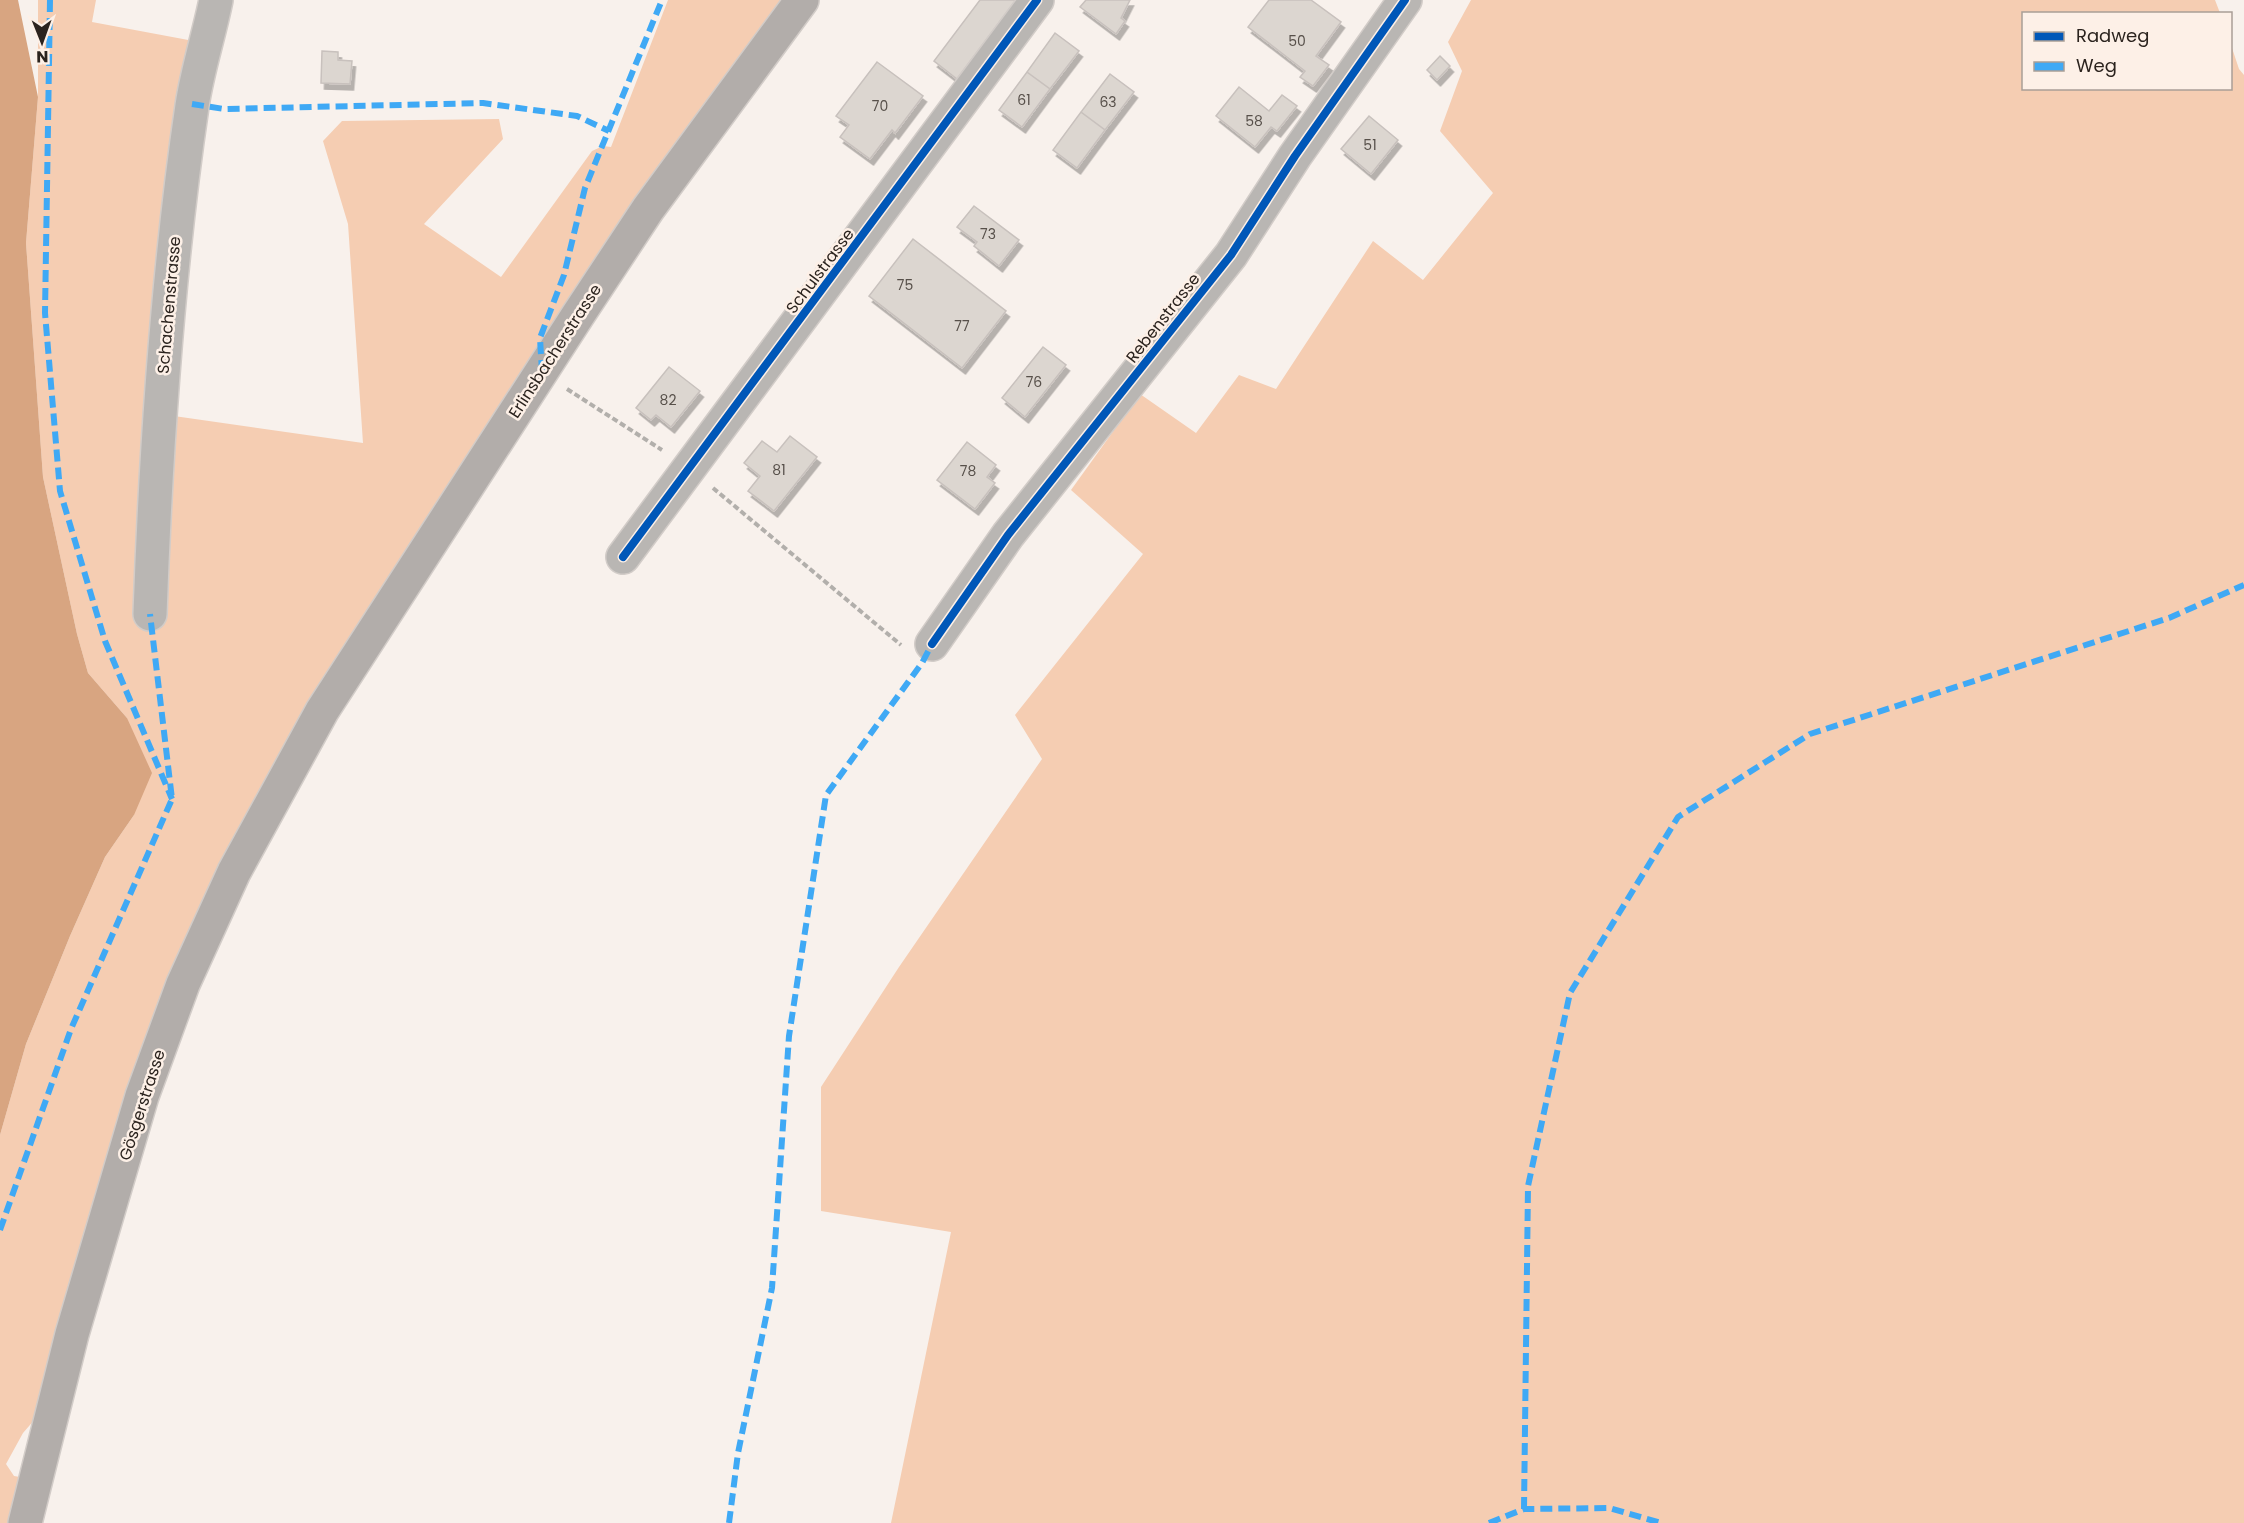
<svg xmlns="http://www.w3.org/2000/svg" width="2244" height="1523" viewBox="0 0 2244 1523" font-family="Poppins,sans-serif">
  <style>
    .green { fill: #f5cdb2 }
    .water { fill: #d8a581 }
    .building { fill: #dcd6d0; stroke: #c8c1bd; stroke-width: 1.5; filter: url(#shadow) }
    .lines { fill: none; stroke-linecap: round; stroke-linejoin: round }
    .minor-casing { stroke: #d2ccc8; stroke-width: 36 }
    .major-casing { stroke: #d2ccc8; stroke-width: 36 }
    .path { stroke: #b2afab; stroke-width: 4; stroke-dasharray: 6 3; stroke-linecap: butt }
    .minor { stroke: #b9b6b3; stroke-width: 33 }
    .major { stroke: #b2adaa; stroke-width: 33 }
    .quiet { stroke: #3fa9f5; stroke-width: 6; stroke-dasharray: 12 6; stroke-linecap: butt }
    .cycleway-casing { stroke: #fdf0e7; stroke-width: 11 }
    .cycleway { stroke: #0057b8; stroke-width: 8 }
    .labels { text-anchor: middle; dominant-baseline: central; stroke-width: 5; stroke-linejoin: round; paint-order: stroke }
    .number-label { font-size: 14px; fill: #57504a }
    .street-label { font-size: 16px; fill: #2b231e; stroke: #fdf0e7 }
  </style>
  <defs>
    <filter id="shadow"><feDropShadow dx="3.5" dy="6" stdDeviation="0" flood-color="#0004"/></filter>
  </defs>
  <rect width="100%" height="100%" fill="#f8f1ec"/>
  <!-- green -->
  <path class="green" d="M 38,0 L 96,0 L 92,22 L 199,42 L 167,415 L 363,443 L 348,224 L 323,141 L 342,121 L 499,119 L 503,139 L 424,224 L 501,277 L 592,151 L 603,146 L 611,147 L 668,0 L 786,0 L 282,757 L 36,1418 L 23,1433 L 6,1464 L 14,1476 L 20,1477 L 14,1523 L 0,1523 L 0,1135 L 26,1044 L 70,936 L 105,857 L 134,815 L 127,718 L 88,673 L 77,634 L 43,477 L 26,243 L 38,97 Z
    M 1471,0 L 2215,0 L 2220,13 L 2024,14 L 2024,88 L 2230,88 L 2231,45 L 2239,69 L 2244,75 L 2244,1523 L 891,1523 L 951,1232 L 821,1211 L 821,1087 L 899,967 L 1042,759 L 1015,715 L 1143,554 L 1071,490 L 1140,394 L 1196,433 L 1239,375 L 1276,389 L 1373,241 L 1423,280 L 1493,193 L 1440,131 L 1462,71 L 1448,42 Z"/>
  <!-- water -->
  <path class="water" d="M 0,0 L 18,0 L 38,97 L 26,243 L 43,477 L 77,634 L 88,673 L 127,718 L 152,773 L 134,815 L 105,857 L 70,936 L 26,1044 L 0,1135 Z"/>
  <!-- building -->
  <path class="building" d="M 980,0 L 1016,0 L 957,79 L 934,61 Z
    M 1086,0 L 1130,0 L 1121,18 L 1125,21 L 1116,34 L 1080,7 Z
    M 1269,0 L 1311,0 L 1341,22 L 1316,56 L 1329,65 L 1313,86 L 1300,77 L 1305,71 L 1248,27 Z
    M 1055,33 L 1079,51 L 1050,89 L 1027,72 Z
    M 322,51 L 338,52 L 338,60 L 352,61 L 350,84 L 321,83 Z
    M 1440,56 L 1450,66 L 1437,80 L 1427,70 Z
    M 877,62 L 923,96 L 895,133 L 892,130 L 870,159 L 840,137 L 849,125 L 836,116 Z
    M 1027,72 L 1050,89 L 1022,127 L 999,110 Z
    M 1110,74 L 1134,92 L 1105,130 L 1081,112 Z
    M 1239,87 L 1269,111 L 1282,95 L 1297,106 L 1277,131 L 1271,127 L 1255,147 L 1216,116 Z
    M 1081,112 L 1105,130 L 1077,168 L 1053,150 Z
    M 1369,116 L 1398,140 L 1371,174 L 1341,149 Z
    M 974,206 L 1019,240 L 999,266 L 974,246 L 977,242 L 957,227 Z
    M 913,239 L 1006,311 L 962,368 L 869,296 Z
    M 1043,347 L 1066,365 L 1025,417 L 1002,398 Z
    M 669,367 L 700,391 L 671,427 L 656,415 L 651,420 L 636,408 Z
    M 790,436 L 817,457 L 774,511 L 748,491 L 760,476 L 744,463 L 762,441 L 777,452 Z
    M 967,442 L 996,465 L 987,477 L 995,483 L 975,509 L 937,480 Z"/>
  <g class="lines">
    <defs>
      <path id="minor" d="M 623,557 L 1037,0
        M 150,614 C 156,444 167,275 192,106 C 197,71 209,35 216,0
        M 932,644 L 1008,535 L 1231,255 L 1295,156 L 1405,0"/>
      <path id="major" d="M 25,1523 L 72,1334 L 142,1096 L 183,984 L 234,872 L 322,711 L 578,315 L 648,209 L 802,0"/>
    </defs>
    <!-- minor casing -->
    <use href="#minor" class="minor-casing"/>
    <!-- major casing -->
    <use href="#major" class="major-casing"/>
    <!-- path -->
    <path class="path" d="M 567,389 L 662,450
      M 713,488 L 901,645"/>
    <!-- minor -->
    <use href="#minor" class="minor"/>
    <!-- major -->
    <use href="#major" class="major"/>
    <!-- quiet -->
    <path class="quiet" d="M 50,0 L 45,313 L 60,491 L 105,641 L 172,799
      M 192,104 L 224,109 L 483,103 L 577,116 L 609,131
      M 542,372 L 540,338 L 564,275 L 585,188 L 662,0
      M 0,1230 L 71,1029 L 172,799 L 150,614
      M 1524,1509 L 1528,1186 L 1570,993 L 1678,817 L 1810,734 L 2169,618 L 2244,585
      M 729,1523 L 738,1453 L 772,1288 L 789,1036 L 826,795 L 922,663 L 932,644
      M 1489,1523 L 1524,1509 L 1609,1508 L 1661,1523"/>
    <defs>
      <path id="cycleway" d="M 623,557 L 1037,0
        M 932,644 L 1008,535 L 1231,255 L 1295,156 L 1405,0"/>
    </defs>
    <!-- cycleway casing -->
    <use href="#cycleway" class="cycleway-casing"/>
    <!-- cycleway -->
    <use href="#cycleway" class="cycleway"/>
  </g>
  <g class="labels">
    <!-- number labels -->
    <g class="number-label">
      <text x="1297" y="41">50</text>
      <text x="1024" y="100">61</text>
      <text x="1108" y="102">63</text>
      <text x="880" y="106">70</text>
      <text x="1254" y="121">58</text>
      <text x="1370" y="145">51</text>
      <text x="988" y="234">73</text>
      <text x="905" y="285">75</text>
      <text x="962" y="326">77</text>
      <text x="1034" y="382">76</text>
      <text x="668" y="400">82</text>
      <text x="779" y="470">81</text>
      <text x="968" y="471">78</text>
    </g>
    <!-- street labels -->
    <g class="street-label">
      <text transform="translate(820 271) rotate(-53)">Schulstrasse</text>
      <text transform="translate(169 305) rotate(-85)">Schachenstrasse</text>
      <text transform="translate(1163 318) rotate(-52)">Rebenstrasse</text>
      <text transform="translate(555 351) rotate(-57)">Erlinsbacherstrasse</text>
      <text transform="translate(142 1105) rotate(-72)">Gösgerstrasse</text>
    </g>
  </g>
  <!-- legend -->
  <rect x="2022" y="12" width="210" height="78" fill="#fdf0e7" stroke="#a99e97" stroke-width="1.5"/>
  <rect x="2034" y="32" width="30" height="9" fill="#0057b8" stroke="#a99e97" stroke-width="1.5"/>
  <text x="2076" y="42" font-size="18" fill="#2b231e">Radweg</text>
  <rect x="2034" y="62" width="30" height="9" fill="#3fa9f5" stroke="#a99e97" stroke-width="1.5"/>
  <text x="2076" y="72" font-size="18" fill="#2b231e">Weg</text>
  <!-- north arrow -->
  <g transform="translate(42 42) rotate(179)" stroke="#fdf0e7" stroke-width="4.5" paint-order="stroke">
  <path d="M0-4.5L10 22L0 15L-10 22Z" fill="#2b231e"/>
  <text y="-9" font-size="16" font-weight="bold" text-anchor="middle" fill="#2b231e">N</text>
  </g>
</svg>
